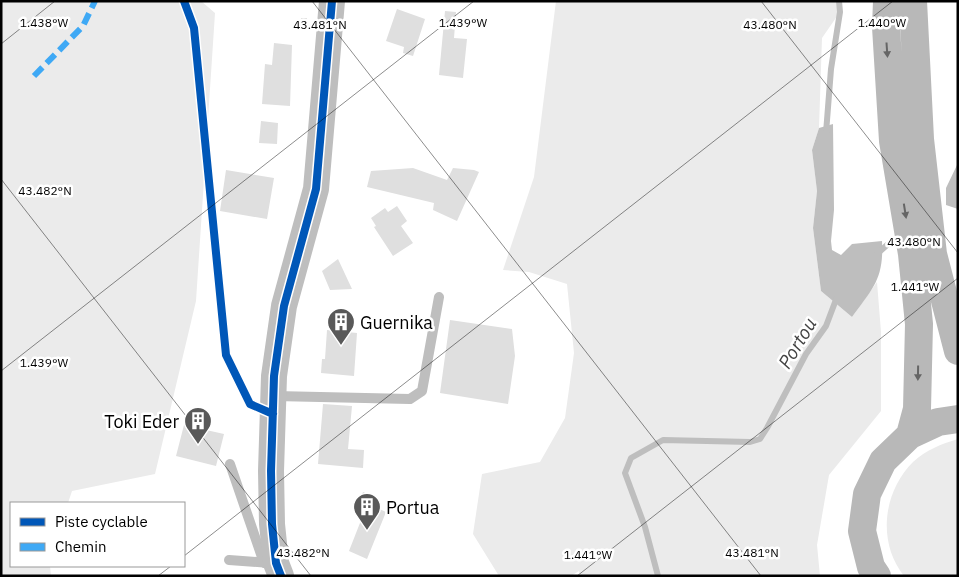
<svg xmlns="http://www.w3.org/2000/svg" width="959" height="577" viewBox="0 0 959 577" font-family="'IBM Plex Sans',sans-serif">
  <style>
    .green { fill: #ebebeb }
    .water { fill: #bebebe }
    .lines { fill: none; stroke-linecap: round; stroke-linejoin: round }
    .stream { stroke: #bebebe; stroke-width: 6 }
    .building { fill: #dfdfdf }
    .service { stroke: #bebebe; stroke-width: 10 }
    .tertiary { stroke: #bebebe; stroke-width: 26 }
    .secondary { stroke: #b8b8b8; stroke-width: 28 }
    .quiet { stroke: #3fa9f5; stroke-width: 6; stroke-dasharray: 12 6; stroke-linecap: butt }
    .cycleway-casing { stroke: #fff; stroke-width: 11 }
    .cycleway { stroke: #0057b8; stroke-width: 8 }
    .oneway { fill: #656565 }
    .ticks { fill: none; stroke: #000; stroke-width: 1; stroke-opacity: 0.45 }
    .labels { text-anchor: middle; dominant-baseline: central; stroke-width: 5; stroke-linejoin: round; paint-order: stroke }
    .poi-label { font-size: 18px; fill: #000; stroke: #fff; text-anchor: start }
    .water-label { font-size: 19px; font-style: italic; fill: #434343; stroke: #fff }
    .ticks-label { font-size: 12px; text-anchor: middle; fill: #000; stroke: #fff; stroke-width: 5; stroke-linejoin: round; paint-order: stroke }
  </style>
  <rect width="100%" height="100%" fill="#fff"/>
  <!-- green -->
  <path class="green" d="M 1,1 L 201,1 L 215,13 L 196,301 L 155,474 L 72,491 L 68,503 L 11,503 L 11,566 L 50,566 L 51,576 L 1,576 Z
    M 556,1 L 839,1 L 840,12 L 822,38 L 819,128 L 812,150 L 817,191 L 813,228 L 821,291 L 852,317 L 877,282 L 881,332 L 881,411 L 829,475 L 817,545 L 820,576 L 580,576 L 579,571 L 571,576 L 499,576 L 473,534 L 482,474 L 540,462 L 565,418 L 574,353 L 567,284 L 529,272 L 503,270 L 534,177 Z
    M 958,439 L 958,576 L 904,576 C 877,542 883,492 913,462 C 926,450 941,444 958,439 Z"/>
  <!-- water -->
  <path class="water" d="M 833,124 L 834,210 L 831,241 L 832,250 L 841,255 L 852,244 L 882,241 C 884,279 873,288 852,317 L 821,291 L 813,228 L 817,191 L 812,150 L 819,128 Z
    M 958,163 L 958,209 L 946,205 L 946,188 Z"/>
  <g class="lines">
    <!-- stream -->
    <path class="stream" d="M 826,133 L 831,69 L 840,12 L 839,1
      M 877,254 L 887,245
      M 658,576 L 645,527 L 625,473 L 631,458 L 663,440 L 750,442 L 760,439 L 767,428 L 806,354 L 826,326 L 837,297"/>
  </g>
  <!-- building -->
  <path class="building" d="M 397,9 L 425,19 L 413,56 L 403,53 L 404,47 L 386,41 Z
    M 445,11 L 456,12 L 454,38 L 467,39 L 463,78 L 439,75 Z
    M 301,18 L 307,18 L 306,30 L 300,30 Z
    M 274,43 L 292,45 L 290,106 L 262,104 L 265,64 L 272,65 Z
    M 261,121 L 278,123 L 277,144 L 259,143 Z
    M 413,168 L 447,180 L 453,168 L 474,170 L 479,172 L 457,221 L 433,210 L 434,203 L 367,187 L 371,171 Z
    M 226,170 L 274,178 L 267,219 L 220,211 Z
    M 397,206 L 407,221 L 401,226 L 413,243 L 393,256 L 374,227 L 376,226 L 371,218 L 385,208 L 388,212 Z
    M 338,259 L 352,289 L 330,290 L 322,271 Z
    M 450,320 L 512,329 L 515,356 L 508,404 L 440,393 Z
    M 327,330 L 357,333 L 354,376 L 321,373 L 322,359 L 325,359 Z
    M 323,404 L 352,406 L 348,449 L 364,450 L 363,468 L 318,464 Z
    M 184,425 L 224,434 L 216,466 L 176,456 Z
    M 363,492 L 379,499 L 375,507 L 386,512 L 367,559 L 349,551 L 367,505 L 359,502 Z"/>
  <g class="lines">
    <!-- service -->
    <path class="service" d="M 275,396 L 410,399 L 422,391 L 439,297
      M 230,464 L 264,563
      M 229,560 L 270,563"/>
    <!-- tertiary -->
    <path class="tertiary" d="M 281,576 L 276,563 L 272,524 L 271,471 L 274,376 L 284,306 L 316,189 L 332,1"/>
    <!-- secondary -->
    <path class="secondary" d="M 887,1 L 886,27 L 893,141 L 912,254 L 919,324 L 917,409 L 910,435
      M 913,1 L 920,139 L 933,254 L 958,351
      M 877,576 L 871,567 L 862,531 L 867,494 L 883,461 L 910,435 L 938,422 L 958,419"/>
    <!-- quiet -->
    <path class="quiet" d="M 34,76 L 83,26 L 95,1"/>
    <defs>
      <path id="cycleway" d="M 184,1 L 194,28 L 226,355 L 250,404 L 273,414
        M 281,576 L 276,563 L 272,524 L 271,471 L 274,376 L 284,306 L 316,189 L 332,1"/>
    </defs>
    <!-- cycleway casing -->
    <use href="#cycleway" class="cycleway-casing"/>
    <!-- cycleway -->
    <use href="#cycleway" class="cycleway"/>
  </g>
  <!-- one-way arrows -->
  <defs><path id="oneway-solid" d="M-6-.8H1V-3.2L6.5 0L1 3.2V.8H-6Z" transform="scale(1.25)"/></defs>
  <g class="oneway">
    <use href="#oneway-solid" transform="translate(887 50) rotate(86)"/>
    <use href="#oneway-solid" transform="translate(905 211) rotate(81)"/>
    <use href="#oneway-solid" transform="translate(918 373) rotate(91)"/>
  </g>
  <!-- ticks -->
  <path class="ticks" d="M 312,1 L 761,576M 761,1 L 958,253M 1,44 L 55,1M 1,179 L 311,576M 1,371 L 474,1M 184,556 L 893,1M 158,576 L 171,566M 577,576 L 958,278"/>
  <!-- icons -->
  <defs>
    <symbol id="building-pin" viewBox="-11 -11 22 30"><path d="M0 17L-7.5 6A9.5 9.5 0 1 1 7.5 6Z" fill="#595959" stroke="#fff"/><path d="M-4-6H4V6H1V3H-1V6H-4ZM-2.5-4.3h1.7v1.8h-1.7ZM.8-4.3h1.7v1.8H.8ZM-2.5-1h1.7V.8h-1.7ZM.8-1h1.7V.8H.8Z" fill="#fff"/></symbol>
  </defs>
  <g fill-rule="evenodd">
    <use href="#building-pin" x="325" y="306" width="32" height="43"/>
    <use href="#building-pin" x="182" y="405" width="32" height="43"/>
    <use href="#building-pin" x="351" y="491" width="32" height="43"/>
  </g>
  <g class="labels">
    <!-- poi labels -->
    <g class="poi-label">
      <text x="360" y="322">Guernika</text>
      <text x="179" y="421" text-anchor="end">Toki Eder</text>
      <text x="386" y="507">Portua</text>
    </g>
    <!-- water labels -->
    <g class="water-label">
      <text transform="translate(797 343) rotate(-59)">Portou</text>
    </g>
  </g>
  <g class="ticks-label">
    <text x="463" y="27">1.439°W</text>
    <text x="882" y="27">1.440°W</text>
    <text x="44" y="27">1.438°W</text>
    <text x="320" y="29">43.481°N</text>
    <text x="770" y="29">43.480°N</text>
    <text x="45" y="195">43.482°N</text>
    <text x="914" y="246">43.480°N</text>
    <text x="915" y="291">1.441°W</text>
    <text x="44" y="367">1.439°W</text>
    <text x="303" y="557">43.482°N</text>
    <text x="752" y="557">43.481°N</text>
    <text x="588" y="559">1.441°W</text>
  </g>
  <!-- border -->
  <rect width="959" height="577" fill="none" stroke="#000000" stroke-width="5"/>
  <!-- legend -->
  <rect x="10" y="502" width="175" height="65" fill="#ffffff" stroke="#999999"/>
  <rect x="20" y="518" width="25" height="8" fill="#0057b8" stroke="#999999"/>
  <text x="55" y="527" font-size="15" fill="#000000">Piste cyclable</text>
  <rect x="20" y="543" width="25" height="8" fill="#3fa9f5" stroke="#999999"/>
  <text x="55" y="552" font-size="15" fill="#000000">Chemin</text>
</svg>
